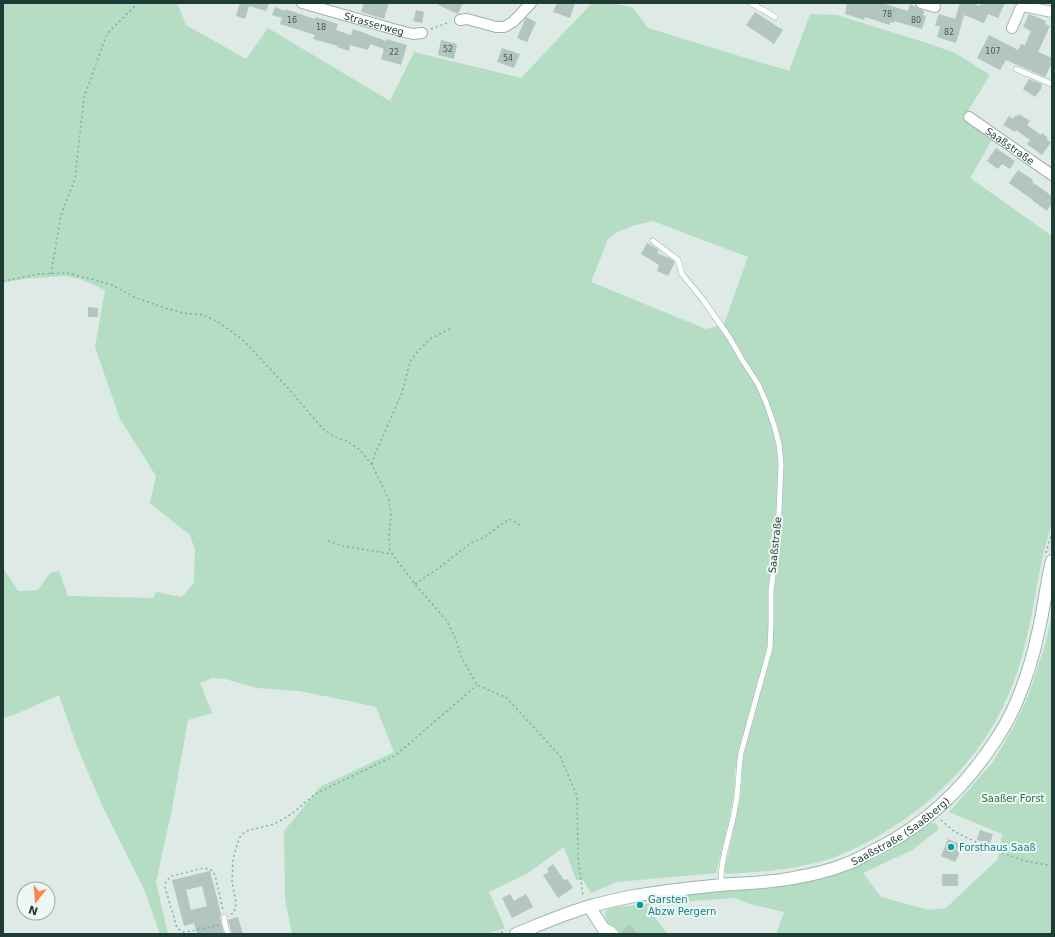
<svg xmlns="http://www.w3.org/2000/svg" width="1055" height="937" viewBox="0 0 1055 937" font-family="'DejaVu Sans',sans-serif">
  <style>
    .green { fill: #b4ddc3; fill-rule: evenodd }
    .building { fill: #b3c5bf; fill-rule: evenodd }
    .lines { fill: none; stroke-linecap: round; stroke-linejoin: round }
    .lane-casing { stroke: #a0b2ad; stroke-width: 6 }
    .street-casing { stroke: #a0b2ad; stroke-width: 12 }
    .secondary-casing { stroke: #9cb7af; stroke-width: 14 }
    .path { stroke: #7cb0a4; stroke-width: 1.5; stroke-dasharray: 2 3; stroke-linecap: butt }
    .lane { stroke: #fff; stroke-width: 5 }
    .street { stroke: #fff; stroke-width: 10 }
    .secondary { stroke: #fff; stroke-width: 12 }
    .culture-dot { fill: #0f9aa8; stroke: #eef7f3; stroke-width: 1.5 }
    .labels { text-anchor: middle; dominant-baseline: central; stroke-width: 4; stroke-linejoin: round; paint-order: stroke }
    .number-label { font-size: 8px; fill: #435e58 }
    .street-label { font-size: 10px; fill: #1e3b35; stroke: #eef7f3 }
    .park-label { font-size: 10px; fill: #26734b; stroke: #eef7f3 }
    .culture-label { font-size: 10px; fill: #0d838f; stroke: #eef7f3; text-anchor: start }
  </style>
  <rect width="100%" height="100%" fill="#ddeae6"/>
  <!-- green -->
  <path class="green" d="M 3,3 L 177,3 L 186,25 L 246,59 L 268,28 L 390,101 L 414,52 L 521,78 L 592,3 L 610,3 L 632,7 L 648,28 L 789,71 L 810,14 L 837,15 L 930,44 L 955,53 L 990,75 L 963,119 L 993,138 L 970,178 L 1052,236 L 1052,524 C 1047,537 1044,551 1041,565 C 1034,598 1030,631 1020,663 C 999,734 952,791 888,830 C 869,842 848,853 826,860 C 793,870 760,872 727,874 L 724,871 L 729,850 L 741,794 L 742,766 L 735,768 L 734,793 L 728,825 L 716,873 L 617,882 L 591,893 L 583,880 L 576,880 L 564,847 L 528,873 L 489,892 L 505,928 L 487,934 L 292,934 L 285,899 L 284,831 L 320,787 L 394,752 L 376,707 L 345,700 L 298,691 L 257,688 L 225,679 L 212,678 L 200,683 L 212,713 L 188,720 L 172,809 L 156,882 L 168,934 L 160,934 L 144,889 L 102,805 L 76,744 L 59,695 L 16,714 L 3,718 L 3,568 L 18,591 L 38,590 L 50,573 L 59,571 L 68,596 L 153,598 L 156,592 L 182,597 L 194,583 L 195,550 L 190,535 L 150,503 L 156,476 L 120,419 L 95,347 L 105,290 L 80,279 L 64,276 L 23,279 L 3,283 ZM 653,221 L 748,257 L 724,324 L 706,329 L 591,282 L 608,239 L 617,232 L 632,226 Z
    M 1052,613 L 1052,934 L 776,934 L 784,912 L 750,904 L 736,898 L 705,900 L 669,903 L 646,906 L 667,933 L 667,934 L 610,934 L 607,929 C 609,920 604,918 605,911 L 609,909 L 618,907 L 670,901 L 672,898 L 687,894 L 820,879 L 848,871 L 888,852 L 932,823 L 937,824 L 938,830 L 912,850 L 863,873 L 881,897 L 929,910 L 946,908 L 998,859 L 1002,834 L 949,812 L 993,762 L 1014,726 L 1029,694 L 1046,642 Z"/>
  <!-- building -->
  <path class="building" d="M 240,3 L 269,3 L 266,11 L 249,6 L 245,19 L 236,16 Z
    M 364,3 L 389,3 L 384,19 L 361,12 Z
    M 434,3 L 463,3 L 458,14 Z
    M 557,3 L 575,3 L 570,18 L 553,12 Z
    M 847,3 L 881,3 L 908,11 L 910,4 L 924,11 L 923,15 L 926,16 L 922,29 L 894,21 L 894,23 L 890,22 L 890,25 L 865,17 L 864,20 L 845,14 Z
    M 960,3 L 971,3 L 980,6 L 981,3 L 1005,3 L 998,18 L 988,14 L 984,23 L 964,15 L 956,43 L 937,37 L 940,27 L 935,25 L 939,14 L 955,19 Z
    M 275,7 L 285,11 L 285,9 L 315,19 L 316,17 L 338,24 L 336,30 L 351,35 L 353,29 L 386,41 L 387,39 L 407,45 L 401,65 L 381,59 L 384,49 L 370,44 L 368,50 L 350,45 L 349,51 L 337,47 L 338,46 L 313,39 L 315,35 L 280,24 L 282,18 L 272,15 Z
    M 416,10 L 424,12 L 422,23 L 413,21 Z
    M 755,12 L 783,30 L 774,44 L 746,25 Z
    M 1029,14 L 1046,21 L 1045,24 L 1050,26 L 1038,52 L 1052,58 L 1052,63 L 1045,77 L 1006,60 L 1000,70 L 977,58 L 989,35 L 1018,50 L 1021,44 L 1025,45 L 1031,31 L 1023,27 Z
    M 526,17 L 536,22 L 527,42 L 517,38 Z
    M 441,40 L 457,44 L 454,59 L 438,55 Z
    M 502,48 L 520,54 L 514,68 L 497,62 Z
    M 1029,79 L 1042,84 L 1041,89 L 1035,97 L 1023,89 Z
    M 1019,114 L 1030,121 L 1027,125 L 1041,135 L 1042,133 L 1048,138 L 1047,140 L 1051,142 L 1042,155 L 1027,144 L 1030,140 L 1016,130 L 1015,132 L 1003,125 L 1009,116 L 1013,119 L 1016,115 L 1018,116 Z
    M 996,148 L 1015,161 L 1010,169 L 1002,164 L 998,169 L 987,161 Z
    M 1018,170 L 1033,180 L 1032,182 L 1052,196 L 1052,203 L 1047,211 L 1033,201 L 1033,200 L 1009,183 Z
    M 647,243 L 659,250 L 657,253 L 669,258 L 675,262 L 668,276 L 657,271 L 659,265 L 641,254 Z
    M 88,307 L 98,308 L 98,317 L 88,317 Z
    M 980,830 L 993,834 L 990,844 L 977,840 Z
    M 948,839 L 960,844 L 957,850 L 960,852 L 955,862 L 941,856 Z
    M 553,864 L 564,880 L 567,879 L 573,888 L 558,898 L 543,875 L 549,872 L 547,869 Z
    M 210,871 L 221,914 L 220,918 L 224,934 L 197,934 L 194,923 L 184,926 L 172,880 ZM 202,886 L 207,906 L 191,910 L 186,890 Z
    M 942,874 L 958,874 L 958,886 L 942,886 Z
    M 510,894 L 514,901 L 526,894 L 533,907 L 512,918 L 502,898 Z
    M 238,917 L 243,934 L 232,934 L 228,920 Z
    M 629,924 L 638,934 L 620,934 L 620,933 Z"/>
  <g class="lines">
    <defs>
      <path id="lane" d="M 751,3 L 775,17
        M 1016,69 L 1052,84
        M 653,241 L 678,260 L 682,274 L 704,301 L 729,337 L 743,361 L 758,384 L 766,402 L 774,425 L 779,444 L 781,464 L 778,534 L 771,591 L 771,624 L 770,648 L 741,753 C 738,771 739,790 735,808 C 731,833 720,858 721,884
        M 224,917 L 225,924 L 228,934
        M 606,926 L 613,930 L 616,934"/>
      <g id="street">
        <path id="s1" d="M 302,3 L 393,29 L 413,34 L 422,33"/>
        <path d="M 921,3 L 935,7"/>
        <path d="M 460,20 L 467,19 L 496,27 L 504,27 L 513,22 L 531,3"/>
        <path d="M 1012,28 L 1020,9 L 1023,7 L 1028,7 L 1052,12"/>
        <path id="s2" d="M 969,117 L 1052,175"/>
      </g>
      <g id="secondary">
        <path d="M 590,906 L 594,914 L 607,934"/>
        <path id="s3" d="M 516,934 C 541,924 565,913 591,906 C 605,902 619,899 634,896 C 662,891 692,888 721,885 C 745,883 769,883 793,878 C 811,875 829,871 846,864 C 854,862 861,857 869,853 C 920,829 962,791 993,744 C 1002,731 1010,717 1016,703 C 1026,680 1033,657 1038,633 C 1044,609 1046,585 1052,561"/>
      </g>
    </defs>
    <!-- lane casing -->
    <use href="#lane" class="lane-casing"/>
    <!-- street casing -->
    <use href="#street" class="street-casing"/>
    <!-- secondary casing -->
    <use href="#secondary" class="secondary-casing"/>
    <!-- path -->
    <path class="path" d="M 431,29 L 450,22
      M 51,274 L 61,215 L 75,179 L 84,97 L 107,34 L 134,7 L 135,3
      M 3,281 L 39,274 L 67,273 L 95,280 L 112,285 L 136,298 L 165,308 L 183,313 L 204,315 L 220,323 L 243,340 L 288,388 L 322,428 L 335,437 L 347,441 L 360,450 L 372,465 L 389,500 L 391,514 L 389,536 L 390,551 L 415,584 L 446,620 L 454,635 L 461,656 L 477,685 L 507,698 L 560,756 L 577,796 L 578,856 L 583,897
      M 372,464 L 375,454 L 402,393 L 410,362 L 418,351 L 430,339 L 450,329
      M 328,541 L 343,546 L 392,554
      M 1046,553 L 1052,532
      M 415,584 L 436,570 L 471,543 L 483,538 L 509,519 L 521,526
      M 941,820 L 955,832 L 993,850 L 1026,861 L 1052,866
      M 231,914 L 234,913 L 236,903 L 232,882 L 233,859 L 237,845 L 240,837 L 246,831 L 274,824 L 287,817 L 299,808 L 315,794 L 396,755 L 477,685
      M 219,925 L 192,931 L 183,932 L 177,928 L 165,887 L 166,881 L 172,876 L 203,868 L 211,870 L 215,875 L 223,910
      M 496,934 L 506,931"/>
    <!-- lane -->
    <use href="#lane" class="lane"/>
    <!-- street -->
    <use href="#street" class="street"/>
    <!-- secondary -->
    <use href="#secondary" class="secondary"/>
  </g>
  <!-- markers -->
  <g class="culture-dot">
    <circle cx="951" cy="847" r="4"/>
    <circle cx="640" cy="905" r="4"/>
  </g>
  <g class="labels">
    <!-- number labels -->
    <g class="number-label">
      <text x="887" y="14">78</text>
      <text x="292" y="20">16</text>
      <text x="916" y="20">80</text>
      <text x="321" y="27">18</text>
      <text x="949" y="32">82</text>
      <text x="448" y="49">52</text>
      <text x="993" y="51">107</text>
      <text x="394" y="52">22</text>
      <text x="508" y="58">54</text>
    </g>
    <!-- street labels -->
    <g class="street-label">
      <text stroke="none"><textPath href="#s1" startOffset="75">Strasserweg</textPath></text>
      <text stroke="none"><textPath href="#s2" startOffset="50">Saaßstraße</textPath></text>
      <text transform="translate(775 545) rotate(-84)">Saaßstraße</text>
      <text stroke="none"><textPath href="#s3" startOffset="403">Saaßstraße (Saaßberg)</textPath></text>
    </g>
    <!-- park labels -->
    <g class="park-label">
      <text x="1013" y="798">Saaßer Forst</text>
    </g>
    <!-- culture labels -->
    <g class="culture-label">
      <text x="959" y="847">Forsthaus Saaß</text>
      <text x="648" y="899">Garsten<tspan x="648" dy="12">Abzw Pergern</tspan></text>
    </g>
  </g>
  <!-- border -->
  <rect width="1055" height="937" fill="none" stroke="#1e3b35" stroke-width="8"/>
  <!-- north arrow -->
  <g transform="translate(36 901) rotate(197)"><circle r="19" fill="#eef7f3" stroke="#9baca7"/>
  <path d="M0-3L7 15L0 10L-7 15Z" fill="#fa854b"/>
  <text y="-6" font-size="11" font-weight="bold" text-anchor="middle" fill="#1e3b35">N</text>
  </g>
</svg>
